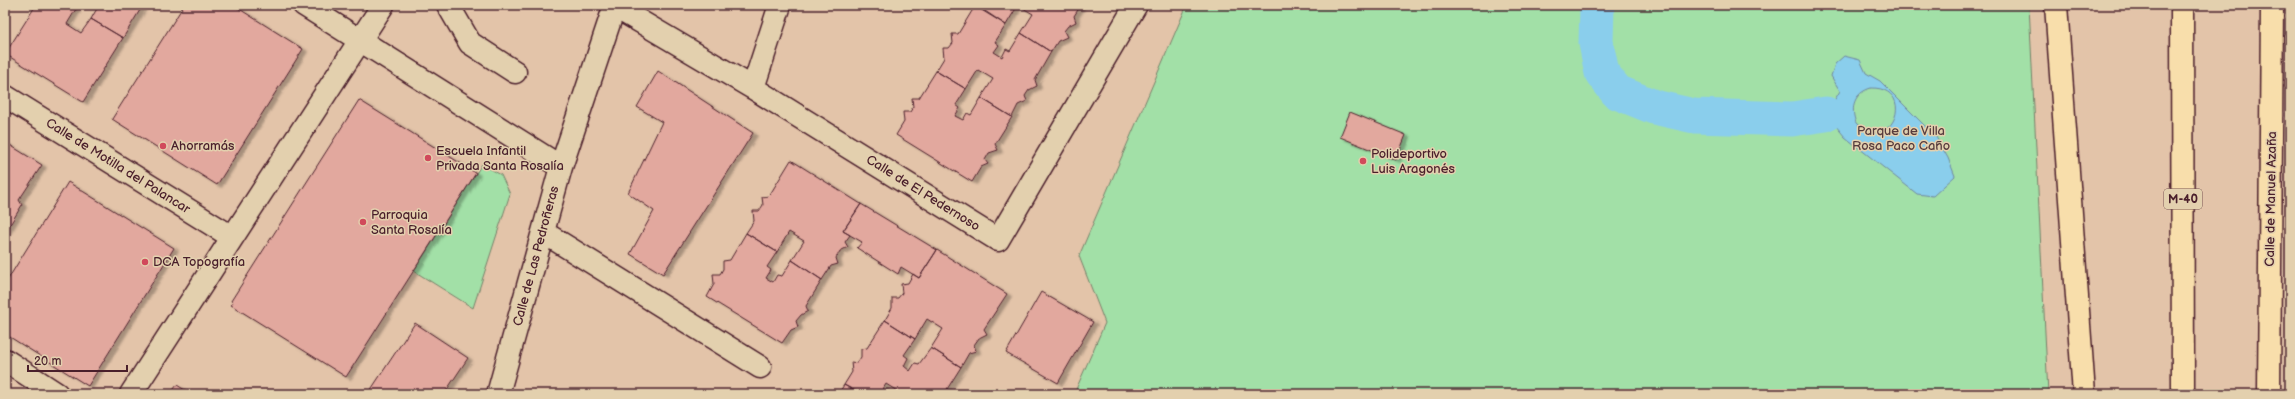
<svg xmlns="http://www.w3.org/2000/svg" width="2295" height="399" viewBox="0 0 2295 399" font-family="'Balsamiq Sans',sans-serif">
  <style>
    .green { fill: #a2e0a7; stroke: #768069 }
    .water { fill: #8aceec; stroke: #70889f; fill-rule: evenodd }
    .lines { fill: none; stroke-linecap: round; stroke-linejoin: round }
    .canal { stroke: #8aceec; stroke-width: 35 }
    .building { fill: #e2a89e; stroke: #4a1f2b; filter: url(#shadow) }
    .minor-casing { stroke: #4a1f2b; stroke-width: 25 }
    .highway-casing { stroke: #4a1f2b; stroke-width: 25 }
    .minor { stroke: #e3d0ae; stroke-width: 22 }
    .highway { stroke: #f8deab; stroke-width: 22 }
    .poi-dot { fill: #d1495b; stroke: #e3d0ae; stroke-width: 1.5 }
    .labels { text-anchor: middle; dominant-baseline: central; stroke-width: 3; stroke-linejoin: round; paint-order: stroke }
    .shield { fill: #e3d0ae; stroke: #785452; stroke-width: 1 }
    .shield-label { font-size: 12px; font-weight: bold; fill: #4a1f2b }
    .park-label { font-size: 13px; fill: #573c3e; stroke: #e3d0ae }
    .poi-label { font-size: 13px; fill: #4a1f2b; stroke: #e3d0ae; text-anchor: start }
    .street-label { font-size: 13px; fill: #4a1f2b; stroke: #e3d0ae }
  </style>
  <defs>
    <filter id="shadow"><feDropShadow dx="4.5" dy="2.5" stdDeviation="1" flood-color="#0004"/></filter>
  </defs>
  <rect width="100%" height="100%" fill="#e3c4a9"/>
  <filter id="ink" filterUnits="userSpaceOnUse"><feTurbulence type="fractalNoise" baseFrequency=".025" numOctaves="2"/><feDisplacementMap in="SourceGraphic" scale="8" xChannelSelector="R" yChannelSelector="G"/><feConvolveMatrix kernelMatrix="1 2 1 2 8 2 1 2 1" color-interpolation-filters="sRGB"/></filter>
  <g filter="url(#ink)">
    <!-- green -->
    <path class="green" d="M 1187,5 L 2029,5 L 2048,394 L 1074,394 L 1105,323 L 1079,256 Z
      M 482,164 L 501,175 L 510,194 L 473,308 L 414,271 Z"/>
    <!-- water -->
    <path class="water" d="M 1844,56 L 1860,60 L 1866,73 L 1880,81 L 1936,137 L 1948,158 L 1955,176 L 1933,196 L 1917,194 L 1845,137 L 1826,114 L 1840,91 L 1831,76 L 1835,64 ZM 1871,88 C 1918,87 1892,157 1856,123 C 1850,107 1854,93 1871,88 Z"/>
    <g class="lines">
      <!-- canal -->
      <path class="canal" d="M 1597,5 L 1596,43 L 1602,73 L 1617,92 L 1654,107 L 1694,116 L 1792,119 L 1826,114"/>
    </g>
    <!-- building -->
    <path class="building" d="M 36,5 L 70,5 L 76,9 L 67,24 L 81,33 L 91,19 L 123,38 L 83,102 L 5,54 Z
      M 99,5 L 143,5 L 123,38 L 91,19 Z
      M 184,5 L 233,5 L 303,49 L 217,185 L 112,119 Z
      M 976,5 L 1018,5 L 1006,25 Z
      M 1018,5 L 1081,5 L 1074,16 L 1076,22 L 1068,26 L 1064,31 L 1067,37 L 1058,41 L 1051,52 L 1021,33 L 1033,14 Z
      M 975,6 L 1006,25 L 995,42 L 999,45 L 994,52 L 1002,57 L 1006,49 L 1010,51 L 1021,33 L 1051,52 L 1035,80 L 1037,86 L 1029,90 L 1025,96 L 1027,101 L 1018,105 L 1012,117 L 981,98 L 993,79 L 978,70 L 966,89 L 936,71 L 944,58 L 943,48 L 949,48 L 953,43 L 952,34 L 958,34 Z
      M 658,71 L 753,133 L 663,274 L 630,254 L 654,211 L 628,193 L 662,122 L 637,107 Z
      M 936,71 L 966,89 L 956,105 L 960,108 L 955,116 L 963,120 L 967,113 L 971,115 L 981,98 L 1012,117 L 995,144 L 998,150 L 989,153 L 985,160 L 988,164 L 981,167 L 972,182 L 896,135 L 904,122 L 903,112 L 910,112 L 913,107 L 912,98 L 919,98 Z
      M 359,100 L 476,173 L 346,377 L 231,305 L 233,302 L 231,301 Z
      M 1350,112 L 1406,135 L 1396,160 L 1340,137 Z
      M 5,142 L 42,165 L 19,200 L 22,205 L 5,233 Z
      M 791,160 L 861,204 L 843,231 L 850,235 L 845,242 L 848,247 L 840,251 L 836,258 L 838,264 L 831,266 L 822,280 L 792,260 L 804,241 L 789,232 L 777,252 L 746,233 L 754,221 L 753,211 L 759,211 L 763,205 L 762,197 L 769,196 Z
      M 68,182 L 174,248 L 88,386 L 5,334 L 5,284 Z
      M 861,204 L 937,250 L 919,278 L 901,267 L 898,274 L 857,248 L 862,242 L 843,231 Z
      M 746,233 L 777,252 L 767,267 L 771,270 L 766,278 L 773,282 L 777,275 L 782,276 L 792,260 L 822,280 L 806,306 L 808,311 L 801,315 L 796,321 L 798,327 L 791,330 L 782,343 L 707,297 L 714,284 L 713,274 L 720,274 L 723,269 L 723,261 L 730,260 Z
      M 937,250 L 1007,294 L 984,329 L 987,334 L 979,338 L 974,345 L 976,351 L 969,353 L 961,367 L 931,348 L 943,329 L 927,319 L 915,339 L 885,320 L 892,308 L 892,298 L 898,298 L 902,293 L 901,284 L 908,283 L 913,274 L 919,278 Z
      M 1041,292 L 1093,322 L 1058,383 L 1006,353 Z
      M 885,320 L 915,339 L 904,355 L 908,358 L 904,366 L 910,371 L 915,363 L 919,364 L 931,348 L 961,367 L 944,394 L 902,394 L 886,384 L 880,394 L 861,394 L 844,385 L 852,372 L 851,362 L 857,363 L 861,357 L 861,349 L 867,348 Z
      M 415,323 L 468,358 L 444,394 L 368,394 Z
      M 177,385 L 191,394 L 170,394 Z
      M 844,385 L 861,394 L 838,394 Z"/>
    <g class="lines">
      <defs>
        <path id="minor" d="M 304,5 L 561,167
          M 448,5 L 470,43 L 515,72
          M 614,6 L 753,88 L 998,240 L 1136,5
          M 753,88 L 780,5
          M 5,96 L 232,237
          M 543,232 L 760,367
          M 5,360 L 57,394
          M 131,394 L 383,5
          M 498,394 L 561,167 L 615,5"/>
        <path id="highway" d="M 2056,5 L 2084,394
          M 2182,5 L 2183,394
          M 2269,394 L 2272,5"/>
      </defs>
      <!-- minor casing -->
      <use href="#minor" class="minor-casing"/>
      <!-- highway casing -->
      <use href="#highway" class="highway-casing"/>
      <!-- minor -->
      <use href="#minor" class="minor"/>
      <!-- highway -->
      <use href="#highway" class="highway"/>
    </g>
  </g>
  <!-- markers -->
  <g class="poi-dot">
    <circle cx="163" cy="146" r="4"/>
    <circle cx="428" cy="158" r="4"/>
    <circle cx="1363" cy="161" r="4"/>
    <circle cx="363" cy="222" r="4"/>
    <circle cx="145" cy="262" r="4"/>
  </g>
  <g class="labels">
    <!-- shield labels -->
    <rect class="shield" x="2164" y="189" width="38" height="20" rx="3"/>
    <g class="shield-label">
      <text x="2183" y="199">M-40</text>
    </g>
    <!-- park labels -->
    <g class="park-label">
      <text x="1901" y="131">Parque de Villa<tspan x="1901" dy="15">Rosa Paco Caño</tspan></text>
    </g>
    <!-- poi labels -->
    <g class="poi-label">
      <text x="171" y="146">Ahorramás</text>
      <text x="436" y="151">Escuela Infantil<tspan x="436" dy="15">Privada Santa Rosalía</tspan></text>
      <text x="1371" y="154">Polideportivo<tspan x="1371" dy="15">Luis Aragonés</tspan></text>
      <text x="371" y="215">Parroquia<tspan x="371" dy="15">Santa Rosalía</tspan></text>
      <text x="153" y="262">DCA Topografía</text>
    </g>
    <!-- street labels -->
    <g class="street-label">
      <text transform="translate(118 166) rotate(32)">Calle de Motilla del Palancar</text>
      <text transform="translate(923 193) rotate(32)">Calle de El Pedernoso</text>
      <text transform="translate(2271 199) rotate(-89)">Calle de Manuel Azaña</text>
      <text transform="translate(536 256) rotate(-75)">Calle de Las Pedroñeras</text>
    </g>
  </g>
  <!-- margin -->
  <rect width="2295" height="399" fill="none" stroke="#e3d0ae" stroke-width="20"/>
  <rect x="10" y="10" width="2275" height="379" fill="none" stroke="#4a1f2b" stroke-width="1.5" filter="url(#ink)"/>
  <!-- scale -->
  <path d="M28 365v6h99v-6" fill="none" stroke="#4a1f2b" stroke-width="2"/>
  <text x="34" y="365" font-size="12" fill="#4a1f2b" stroke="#e3d0ae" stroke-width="3" paint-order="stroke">20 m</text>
</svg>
